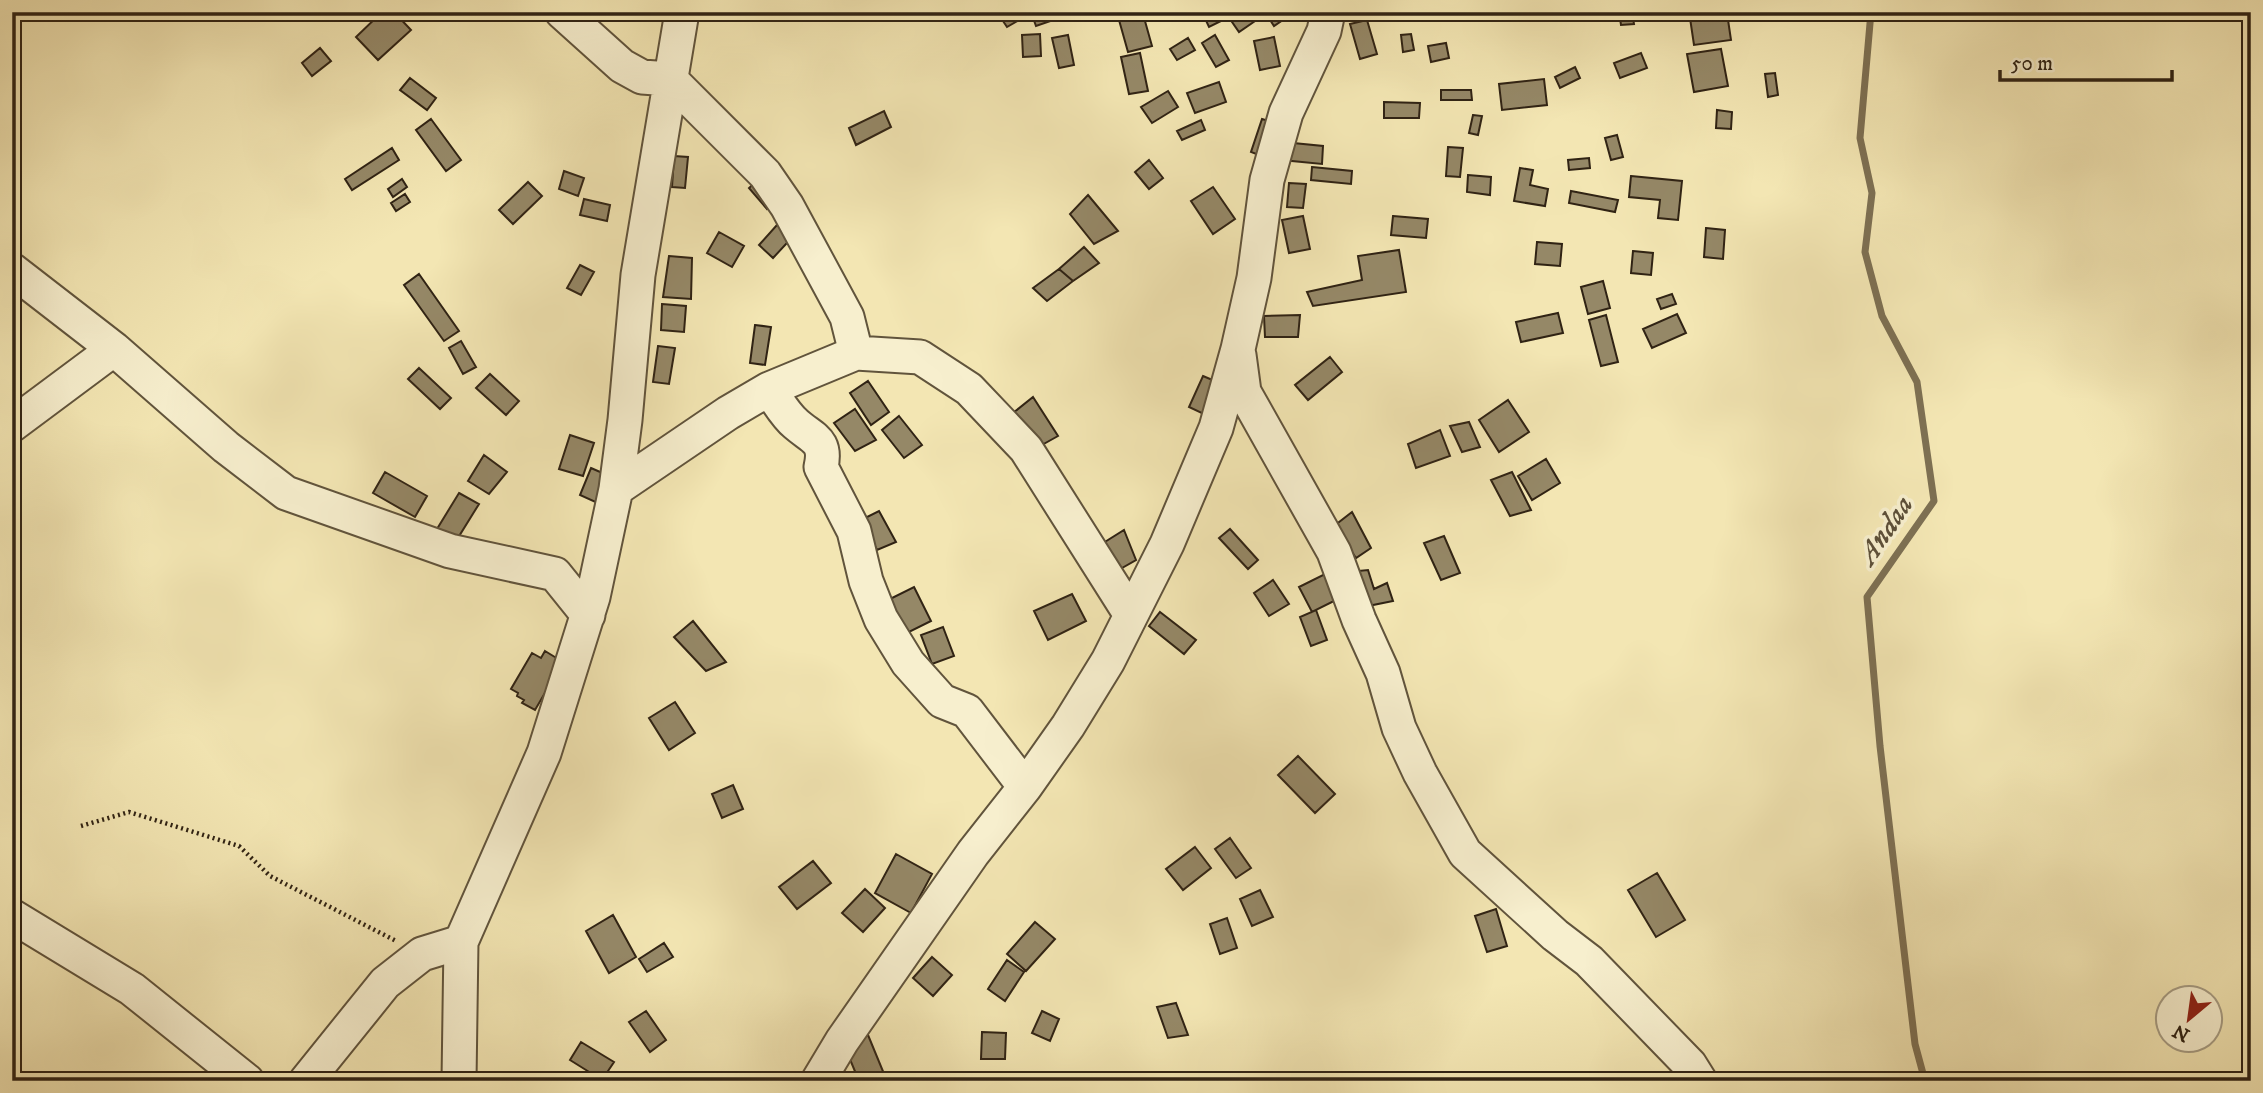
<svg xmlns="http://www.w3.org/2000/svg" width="2263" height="1093" viewBox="0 0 2263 1093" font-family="'IM FELL DW Pica',serif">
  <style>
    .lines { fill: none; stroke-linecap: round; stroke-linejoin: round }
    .stream { stroke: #7d7053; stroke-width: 7 }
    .building { fill: #958867; stroke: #302314; stroke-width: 2 }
    .minor-casing { stroke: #61543c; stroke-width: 37 }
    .path { stroke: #302314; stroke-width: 4.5; stroke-dasharray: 2 3.5; stroke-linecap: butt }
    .minor { stroke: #f7efce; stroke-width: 33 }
    .labels { text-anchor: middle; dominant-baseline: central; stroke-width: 7; stroke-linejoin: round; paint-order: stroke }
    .water-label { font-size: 30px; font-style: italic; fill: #5d5039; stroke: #f7efce }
  </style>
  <rect width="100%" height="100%" fill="#f3e6b3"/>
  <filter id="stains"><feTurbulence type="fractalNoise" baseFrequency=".00286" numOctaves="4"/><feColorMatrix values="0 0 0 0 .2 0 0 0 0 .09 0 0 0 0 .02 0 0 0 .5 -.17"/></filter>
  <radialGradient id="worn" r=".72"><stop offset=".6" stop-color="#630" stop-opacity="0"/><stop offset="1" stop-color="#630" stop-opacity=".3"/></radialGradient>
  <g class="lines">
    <!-- stream -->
    <path class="stream" d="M 1871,12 L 1860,138 L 1872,193 L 1865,252 L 1882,316 L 1917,382 L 1934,501 L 1867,597 L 1880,746 L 1915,1044 L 1925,1081"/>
  </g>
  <!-- building -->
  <path class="building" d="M 382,12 L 394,12 L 411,30 L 378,60 L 356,37 Z
    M 997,12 L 1014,12 L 1019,20 L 1007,27 Z
    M 1031,12 L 1054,12 L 1056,19 L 1036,26 Z
    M 1078,12 L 1099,12 L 1082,20 Z
    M 1202,12 L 1221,12 L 1225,19 L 1209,27 Z
    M 1241,12 L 1254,12 L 1258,19 L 1239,32 L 1230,19 Z
    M 1265,12 L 1289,12 L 1290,15 L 1274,26 Z
    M 1619,12 L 1632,12 L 1634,24 L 1621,25 Z
    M 1727,13 L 1731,40 L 1694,45 L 1690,18 Z
    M 1143,14 L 1152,46 L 1128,52 L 1119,20 Z
    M 1367,20 L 1377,54 L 1360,59 L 1350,24 Z
    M 1040,34 L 1041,56 L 1023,57 L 1022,35 Z
    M 1411,34 L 1414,50 L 1403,52 L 1401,35 Z
    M 1068,35 L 1074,65 L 1059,68 L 1052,38 Z
    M 1215,35 L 1229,60 L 1216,67 L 1202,43 Z
    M 1274,37 L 1280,66 L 1260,70 L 1254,41 Z
    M 1188,38 L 1195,50 L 1177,60 L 1170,49 Z
    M 1446,43 L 1449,58 L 1431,62 L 1428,46 Z
    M 320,48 L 331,61 L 312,76 L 302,63 Z
    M 1721,49 L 1728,86 L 1694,92 L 1687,54 Z
    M 1140,53 L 1148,91 L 1129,94 L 1121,57 Z
    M 1641,53 L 1647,68 L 1620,78 L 1614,63 Z
    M 1575,67 L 1580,78 L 1560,88 L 1555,77 Z
    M 1775,73 L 1778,95 L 1768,97 L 1765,74 Z
    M 410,78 L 436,98 L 427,110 L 400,90 Z
    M 1544,79 L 1547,105 L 1502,110 L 1499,84 Z
    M 1219,82 L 1226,102 L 1195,113 L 1187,93 Z
    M 1441,90 L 1471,90 L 1472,100 L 1441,100 Z
    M 1168,91 L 1178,107 L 1152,123 L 1141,107 Z
    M 1384,102 L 1420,103 L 1419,118 L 1384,118 Z
    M 1717,110 L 1732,112 L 1731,129 L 1716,128 Z
    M 884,111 L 891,127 L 856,145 L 849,128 Z
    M 1473,115 L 1482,116 L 1478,135 L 1469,133 Z
    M 431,119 L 461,160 L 446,171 L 416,130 Z
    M 1262,119 L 1275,123 L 1264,157 L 1251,152 Z
    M 1201,120 L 1205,130 L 1182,140 L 1177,131 Z
    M 1617,135 L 1623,157 L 1611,160 L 1605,138 Z
    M 1283,142 L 1323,146 L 1322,164 L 1282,160 Z
    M 1448,147 L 1463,148 L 1460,177 L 1446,176 Z
    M 392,148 L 399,160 L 352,190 L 345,179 Z
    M 674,156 L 688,157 L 685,188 L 672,187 Z
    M 1589,158 L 1590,168 L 1569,170 L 1568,160 Z
    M 1149,160 L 1163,178 L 1149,189 L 1135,172 Z
    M 1312,167 L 1352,171 L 1351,184 L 1311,180 Z
    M 1520,168 L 1533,170 L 1530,185 L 1548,189 L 1545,206 L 1514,201 Z
    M 564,171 L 584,178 L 578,196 L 559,189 Z
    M 1468,175 L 1491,177 L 1490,195 L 1467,192 Z
    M 1631,176 L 1682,181 L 1678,220 L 1658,218 L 1660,200 L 1629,197 Z
    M 402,179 L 407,187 L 393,197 L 388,189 Z
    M 759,179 L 777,200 L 767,209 L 749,188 Z
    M 528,182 L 542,196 L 513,224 L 499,210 Z
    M 1289,183 L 1306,184 L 1303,208 L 1287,207 Z
    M 1213,187 L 1235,219 L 1213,234 L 1191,201 Z
    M 1571,191 L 1618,200 L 1615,212 L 1569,203 Z
    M 405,194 L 410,202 L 396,211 L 391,203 Z
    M 1088,195 L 1118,231 L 1094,244 L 1070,214 Z
    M 584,199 L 610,205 L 607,221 L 580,215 Z
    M 785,216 L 799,230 L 773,258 L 759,245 Z
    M 1303,216 L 1310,249 L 1289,253 L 1282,220 Z
    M 1393,216 L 1428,219 L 1426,238 L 1391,235 Z
    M 1706,228 L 1725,230 L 1723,259 L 1704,257 Z
    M 719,232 L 744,246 L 732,267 L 707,253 Z
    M 1537,242 L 1562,244 L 1560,266 L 1535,264 Z
    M 1084,247 L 1099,263 L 1073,281 L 1059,269 Z
    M 1399,250 L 1406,292 L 1313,306 L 1307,292 L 1362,280 L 1358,256 Z
    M 1633,251 L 1653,253 L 1651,275 L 1631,273 Z
    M 669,256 L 692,258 L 691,299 L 663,297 Z
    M 580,265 L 594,272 L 581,295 L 567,288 Z
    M 1059,269 L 1073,281 L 1047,301 L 1033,288 Z
    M 419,274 L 459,331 L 444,341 L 404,285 Z
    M 1603,281 L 1610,308 L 1588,314 L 1581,287 Z
    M 12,286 L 24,297 L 12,309 Z
    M 1672,294 L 1676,304 L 1661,309 L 1657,299 Z
    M 662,304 L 686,306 L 684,332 L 661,330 Z
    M 1558,313 L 1563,333 L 1521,342 L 1516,322 Z
    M 1677,314 L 1686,333 L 1652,348 L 1643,329 Z
    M 1300,315 L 1298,337 L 1265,337 L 1264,316 Z
    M 1606,315 L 1618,362 L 1601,366 L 1589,320 Z
    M 755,325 L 771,327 L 765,365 L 750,363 Z
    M 461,341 L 476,367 L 463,374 L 449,348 Z
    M 658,346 L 675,348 L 669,384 L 653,382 Z
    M 1330,357 L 1342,372 L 1308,400 L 1295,385 Z
    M 419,368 L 451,398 L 440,409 L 408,379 Z
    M 490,374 L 519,401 L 506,415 L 476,388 Z
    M 1203,376 L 1222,384 L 1208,416 L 1189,407 Z
    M 868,381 L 889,412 L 871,425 L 850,393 Z
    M 1033,397 L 1058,436 L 1040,446 L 1013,413 Z
    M 1508,400 L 1529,432 L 1499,452 L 1479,420 Z
    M 855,409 L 876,440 L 855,451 L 834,423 Z
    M 899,416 L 922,445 L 904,458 L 882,430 Z
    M 1469,422 L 1480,447 L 1462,452 L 1450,426 Z
    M 1440,430 L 1450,456 L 1416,468 L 1408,444 Z
    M 570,435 L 594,443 L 583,476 L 559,469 Z
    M 484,455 L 507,472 L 489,494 L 468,481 Z
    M 1546,459 L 1560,483 L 1532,500 L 1518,476 Z
    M 591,468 L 614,478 L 602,505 L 580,495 Z
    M 385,472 L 427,496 L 415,517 L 373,493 Z
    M 1512,472 L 1531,510 L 1510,516 L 1491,480 Z
    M 459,493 L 479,504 L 456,541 L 437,529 Z
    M 879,511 L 896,542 L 877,550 L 861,520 Z
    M 1352,512 L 1371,548 L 1356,558 L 1334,526 Z
    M 1230,529 L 1258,560 L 1248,569 L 1219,538 Z
    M 1124,530 L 1136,560 L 1115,572 L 1100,545 Z
    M 1444,536 L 1460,573 L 1441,580 L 1424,543 Z
    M 1368,570 L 1374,589 L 1387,583 L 1393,601 L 1363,607 L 1347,572 Z
    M 1329,572 L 1342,597 L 1312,612 L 1299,587 Z
    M 1273,580 L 1289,604 L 1269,616 L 1254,593 Z
    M 914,587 L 931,621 L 907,633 L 890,599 Z
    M 1072,594 L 1086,621 L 1048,640 L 1034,611 Z
    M 1316,610 L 1327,640 L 1311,646 L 1300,617 Z
    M 1160,612 L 1196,640 L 1184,654 L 1149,626 Z
    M 693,621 L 726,662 L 706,671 L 674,637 Z
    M 943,627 L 954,656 L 932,664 L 921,635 Z
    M 545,651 L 563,662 L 535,710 L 522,703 L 524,700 L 517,696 L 518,693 L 511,689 L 532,653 L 541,658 Z
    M 675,702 L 695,733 L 669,750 L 649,718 Z
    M 1298,756 L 1335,794 L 1315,813 L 1278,775 Z
    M 733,785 L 743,809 L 722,818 L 712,794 Z
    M 1230,838 L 1251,868 L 1236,878 L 1215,849 Z
    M 1195,847 L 1211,868 L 1183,890 L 1166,869 Z
    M 896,854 L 932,874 L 911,913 L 875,893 Z
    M 813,861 L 831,883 L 797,909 L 779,887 Z
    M 1657,873 L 1685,920 L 1656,937 L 1628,890 Z
    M 865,889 L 885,908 L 863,932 L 842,913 Z
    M 1260,890 L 1273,917 L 1252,926 L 1240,899 Z
    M 1496,909 L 1507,946 L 1487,952 L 1475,916 Z
    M 613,915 L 636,957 L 609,973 L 586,931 Z
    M 1227,918 L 1237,948 L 1220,954 L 1210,924 Z
    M 1035,922 L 1055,939 L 1026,971 L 1007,954 Z
    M 664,943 L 673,957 L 647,972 L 639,959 Z
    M 932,957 L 952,975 L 933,996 L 913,978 Z
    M 1007,960 L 1024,972 L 1005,1001 L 988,989 Z
    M 1176,1003 L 1188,1035 L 1168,1038 L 1157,1007 Z
    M 646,1011 L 666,1040 L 650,1052 L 629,1022 Z
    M 1042,1011 L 1059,1019 L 1050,1041 L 1032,1033 Z
    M 982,1032 L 1006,1033 L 1005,1059 L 981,1059 Z
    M 868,1035 L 887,1081 L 859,1081 L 844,1045 Z
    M 581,1042 L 614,1062 L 602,1080 L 570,1060 Z"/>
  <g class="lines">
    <defs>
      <path id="minor" d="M 562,12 L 622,66 L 642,77 L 670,79 L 765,174 L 787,206 L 847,317 L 856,353
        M 12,270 L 114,349 L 226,447 L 286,493 L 450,551 L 555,574 L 588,615
        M 1239,355 L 1244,392 L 1334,552 L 1359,620 L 1383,673 L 1399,728 L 1420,773 L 1465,853 L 1555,935 L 1589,961 L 1690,1065 L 1700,1081
        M 769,389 C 777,400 785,415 796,424 C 813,439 827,440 821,467 L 854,531 L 866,581 L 881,619 L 908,663 L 942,701 L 967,711 L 1025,787
        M 12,425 L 114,349
        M 616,489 L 728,413 L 769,389 L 856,353 L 920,357 L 969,389 L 1026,449 L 1131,615
        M 12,916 L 132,989 L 247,1081
        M 306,1081 L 385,983 L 422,954 L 461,942
        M 459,1081 L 461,942 L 544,753 L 593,597 L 616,489 L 625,420 L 638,275 L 682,12
        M 818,1081 L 842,1041 L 973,853 L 1025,787 L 1068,726 L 1108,661 L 1167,544 L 1216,428 L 1238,349 L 1254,278 L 1267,180 L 1286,113 L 1324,31 L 1328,12"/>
    </defs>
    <!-- minor casing -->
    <use href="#minor" class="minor-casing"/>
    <!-- path -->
    <path class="path" d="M 81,826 L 129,812 L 239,846 L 270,876 L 396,941"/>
    <!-- minor -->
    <use href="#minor" class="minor"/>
  </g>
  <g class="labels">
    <!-- water labels -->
    <g class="water-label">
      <text transform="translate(1886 530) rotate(-56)">Andaa</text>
    </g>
  </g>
  <!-- margin -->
  <rect width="2263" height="1093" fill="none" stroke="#f3e6b3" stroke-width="42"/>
  <rect x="14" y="14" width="2235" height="1065" fill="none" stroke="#302314" stroke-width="3.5"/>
  <rect x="21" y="21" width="2221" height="1051" fill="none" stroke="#302314" stroke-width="2"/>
  <!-- north arrow -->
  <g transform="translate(2189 1019) rotate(209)"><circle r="33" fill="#f7efce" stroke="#a79d84" stroke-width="2"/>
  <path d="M0-5L12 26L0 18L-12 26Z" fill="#8f2418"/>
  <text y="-10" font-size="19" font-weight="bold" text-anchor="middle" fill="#302314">N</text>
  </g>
  <!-- scale -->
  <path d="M2000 70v10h172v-10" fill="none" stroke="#302314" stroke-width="3.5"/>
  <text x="2011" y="70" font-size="21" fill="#302314" stroke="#f7efce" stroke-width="5" paint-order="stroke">50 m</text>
  <rect width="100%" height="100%" filter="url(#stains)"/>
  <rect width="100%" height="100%" fill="url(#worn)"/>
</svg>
